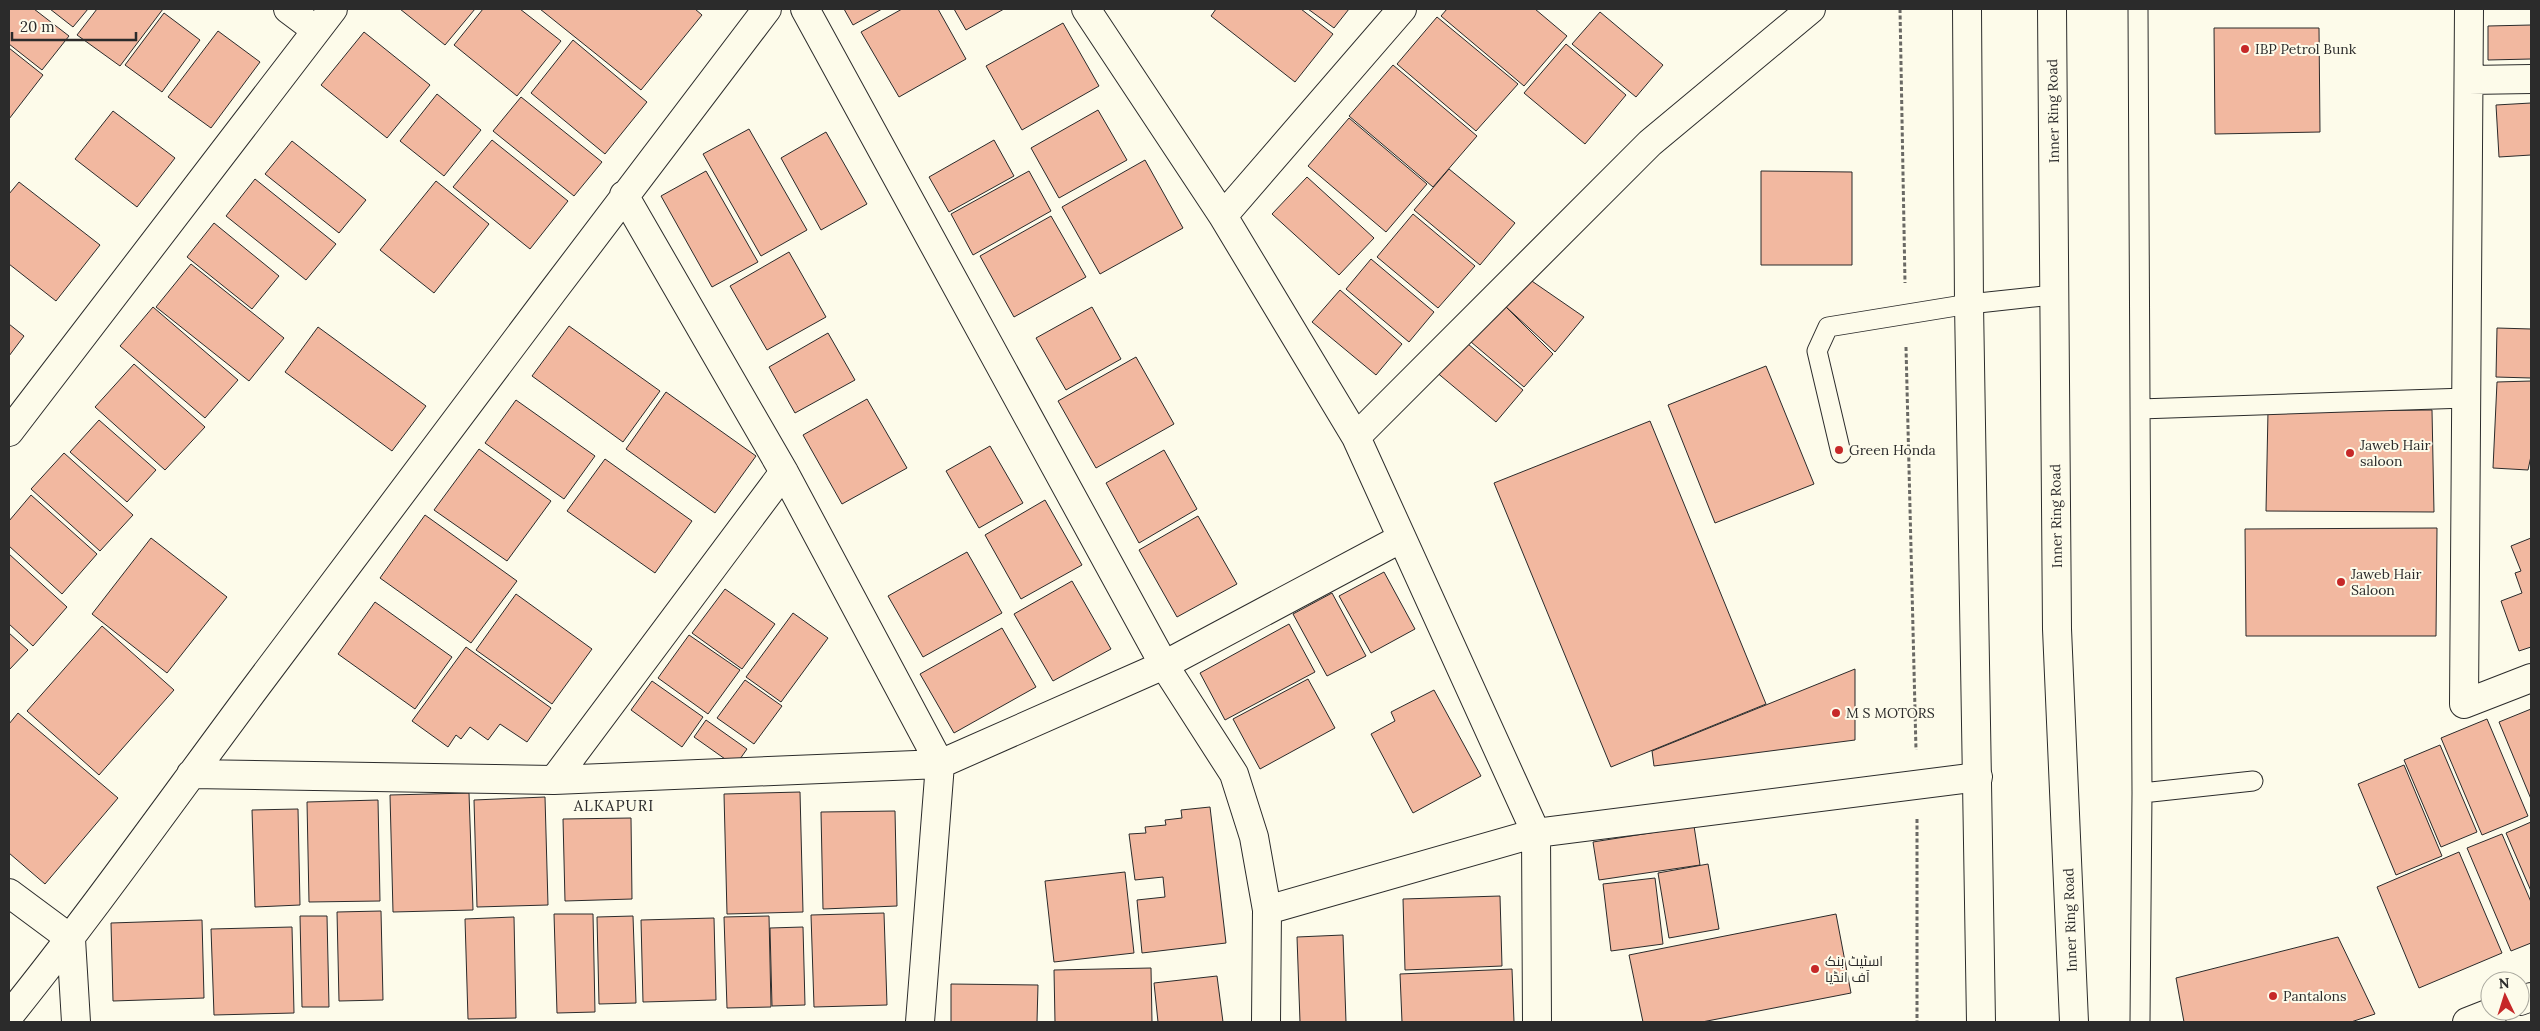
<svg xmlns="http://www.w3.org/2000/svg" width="2540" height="1031" viewBox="0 0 2540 1031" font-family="Lora,Cairo,serif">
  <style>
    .building { fill: #f2b8a0; stroke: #2b2b2b }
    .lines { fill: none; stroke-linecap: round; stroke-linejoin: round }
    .service-casing { stroke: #2b2b2b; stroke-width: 21 }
    .minor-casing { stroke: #2b2b2b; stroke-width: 30 }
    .trunk-casing { stroke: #2b2b2b; stroke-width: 30 }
    .path { stroke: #6a6964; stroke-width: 3; stroke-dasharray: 4 2.5; stroke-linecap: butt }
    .service { stroke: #fdfbea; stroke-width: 19 }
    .minor { stroke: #fdfbea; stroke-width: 28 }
    .trunk { stroke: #fdfbea; stroke-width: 28 }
    .poi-dot { fill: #c62828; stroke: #fdfbea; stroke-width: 2 }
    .labels { text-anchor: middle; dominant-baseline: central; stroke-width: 4; stroke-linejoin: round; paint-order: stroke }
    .poi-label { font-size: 14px; fill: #2b2b2b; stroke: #fdfbea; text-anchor: start }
    .street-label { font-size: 14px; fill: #2b2b2b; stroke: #fdfbea }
    .neighbourhood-label { font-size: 15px; letter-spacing: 1px; fill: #2b2b2b; stroke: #fdfbea }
  </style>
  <rect width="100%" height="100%" fill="#fdfbea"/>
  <!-- building -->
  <path class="building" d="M 9,9 L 34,9 L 69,36 L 42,70 L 9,44 Z
    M 50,9 L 88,9 L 73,27 Z
    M 97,9 L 163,9 L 120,66 L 77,35 Z
    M 400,9 L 475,9 L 445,45 Z
    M 483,9 L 520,9 L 561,41 L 517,96 L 454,45 Z
    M 540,9 L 695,9 L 702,15 L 641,90 Z
    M 844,9 L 882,9 L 853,25 Z
    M 902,9 L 938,9 L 966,59 L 899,97 L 861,32 Z
    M 954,9 L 1004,9 L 966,30 Z
    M 1216,9 L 1301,9 L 1333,34 L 1295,82 L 1211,16 Z
    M 1308,9 L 1349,9 L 1334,28 Z
    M 1447,9 L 1535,9 L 1567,36 L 1524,86 L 1441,16 Z
    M 1600,12 L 1663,65 L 1636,97 L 1572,44 Z
    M 164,13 L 200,40 L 162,92 L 125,65 Z
    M 1437,17 L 1518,84 L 1476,131 L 1397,64 Z
    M 1063,23 L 1099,86 L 1022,130 L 986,66 Z
    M 2531,25 L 2531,59 L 2488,60 L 2488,26 Z
    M 2214,28 L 2319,28 L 2320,132 L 2215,134 Z
    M 218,31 L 260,62 L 211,128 L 168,97 Z
    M 364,32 L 430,85 L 387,138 L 321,85 Z
    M 573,40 L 647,102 L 605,154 L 531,93 Z
    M 1566,44 L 1626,95 L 1585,144 L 1524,93 Z
    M 9,48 L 43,75 L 9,119 Z
    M 1393,65 L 1477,136 L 1433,187 L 1349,116 Z
    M 437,94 L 481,130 L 444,176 L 400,141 Z
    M 521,97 L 602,162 L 574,196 L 493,131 Z
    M 2531,103 L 2531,155 L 2499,157 L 2496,105 Z
    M 1098,110 L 1127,160 L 1059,198 L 1031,148 Z
    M 113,111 L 175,158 L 137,207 L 75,159 Z
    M 1349,118 L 1427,184 L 1386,232 L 1308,166 Z
    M 749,129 L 807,230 L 761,256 L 703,154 Z
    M 826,132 L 867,204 L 821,230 L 781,158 Z
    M 492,140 L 568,201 L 530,249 L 453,187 Z
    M 994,140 L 1014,176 L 949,212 L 929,177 Z
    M 292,141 L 366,200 L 339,233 L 265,174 Z
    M 1145,160 L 1183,228 L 1100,274 L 1062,207 Z
    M 1449,169 L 1515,223 L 1480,265 L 1414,210 Z
    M 706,171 L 758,262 L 712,287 L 661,196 Z
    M 1029,171 L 1051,211 L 973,255 L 951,214 Z
    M 1761,171 L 1852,172 L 1852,265 L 1761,265 Z
    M 1307,177 L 1374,238 L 1339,275 L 1272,214 Z
    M 255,179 L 336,244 L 306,280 L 226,216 Z
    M 436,181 L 489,224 L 434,293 L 380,250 Z
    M 19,182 L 100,245 L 56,301 L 9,264 L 9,194 Z
    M 1413,214 L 1475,266 L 1438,308 L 1377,257 Z
    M 1051,216 L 1086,277 L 1014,317 L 980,256 Z
    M 214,223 L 279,276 L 252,309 L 187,257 Z
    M 789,252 L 826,317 L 767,350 L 730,286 Z
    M 1371,259 L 1434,312 L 1409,342 L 1346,289 Z
    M 191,264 L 284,338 L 249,381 L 156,307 Z
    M 1526,277 L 1584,317 L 1555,352 L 1504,305 Z
    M 1340,290 L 1402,344 L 1376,375 L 1312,322 Z
    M 1504,305 L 1553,354 L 1524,387 L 1464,336 Z
    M 153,307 L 238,380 L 205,418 L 120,346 Z
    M 1092,307 L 1121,359 L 1066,390 L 1036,338 Z
    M 9,324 L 24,336 L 9,356 Z
    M 569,326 L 660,391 L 623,442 L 532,376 Z
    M 318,327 L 426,406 L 392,451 L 285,372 Z
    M 2497,328 L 2531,329 L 2531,378 L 2496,377 Z
    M 828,333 L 855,380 L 795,413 L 769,367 Z
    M 1462,339 L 1523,390 L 1496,422 L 1435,371 Z
    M 1136,357 L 1174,424 L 1096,468 L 1058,401 Z
    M 134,364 L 205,427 L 165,470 L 95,407 Z
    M 1766,366 L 1814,484 L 1715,523 L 1668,405 Z
    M 2531,381 L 2531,456 L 2528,470 L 2493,468 L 2497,382 Z
    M 666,392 L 756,456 L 715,513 L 626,449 Z
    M 867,399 L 907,468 L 842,504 L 803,435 Z
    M 516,400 L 595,456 L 564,499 L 485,443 Z
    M 2432,410 L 2434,512 L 2266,511 L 2268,411 Z
    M 99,420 L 156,470 L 127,502 L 70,452 Z
    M 1650,421 L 1766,704 L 1611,767 L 1494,483 Z
    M 990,446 L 1023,503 L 979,528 L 946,471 Z
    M 479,449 L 551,501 L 507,561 L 434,510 Z
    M 1164,450 L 1197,509 L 1139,543 L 1106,483 Z
    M 64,453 L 133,515 L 100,551 L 31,489 Z
    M 605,459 L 692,521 L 655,573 L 567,511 Z
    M 31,495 L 97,554 L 62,594 L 9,546 L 9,521 Z
    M 1045,500 L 1082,565 L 1021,599 L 985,535 Z
    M 425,515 L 517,581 L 471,643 L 380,578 Z
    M 1198,516 L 1237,584 L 1177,617 L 1139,550 Z
    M 2437,528 L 2436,636 L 2246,636 L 2245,529 Z
    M 151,538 L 227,597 L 167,673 L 92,614 Z
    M 2531,538 L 2531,647 L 2519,651 L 2501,601 L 2522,593 L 2515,573 L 2521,571 L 2511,546 Z
    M 967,552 L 1002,613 L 923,657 L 888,596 Z
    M 9,554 L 67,607 L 33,646 L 9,624 Z
    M 1384,572 L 1415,629 L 1371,653 L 1339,596 Z
    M 1072,581 L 1111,649 L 1053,681 L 1014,614 Z
    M 725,589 L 775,624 L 742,669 L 692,633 Z
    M 1332,593 L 1366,656 L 1327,676 L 1293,614 Z
    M 516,594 L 592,649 L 552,704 L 476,650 Z
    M 375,602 L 452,657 L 415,709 L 338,654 Z
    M 793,613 L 828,638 L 781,702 L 746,677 Z
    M 1289,624 L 1315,672 L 1225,720 L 1200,673 Z
    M 102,626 L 174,690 L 99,775 L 27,711 Z
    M 1002,628 L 1036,687 L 954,733 L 920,674 Z
    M 9,633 L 28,650 L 9,670 Z
    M 689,635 L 740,670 L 708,714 L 658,678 Z
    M 466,647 L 551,708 L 527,742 L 500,724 L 488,740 L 470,727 L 461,739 L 456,735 L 448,747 L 412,721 Z
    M 1855,669 L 1855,740 L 1654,766 L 1652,751 Z
    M 1308,679 L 1335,728 L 1260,769 L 1233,719 Z
    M 745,680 L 782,706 L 754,744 L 717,718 Z
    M 652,681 L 703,717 L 682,747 L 631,710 Z
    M 1434,690 L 1481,776 L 1413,813 L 1371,734 L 1395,721 L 1391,712 Z
    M 2531,709 L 2531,799 L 2499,722 Z
    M 18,713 L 118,798 L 45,884 L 9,853 L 9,724 Z
    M 2487,719 L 2528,816 L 2482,835 L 2441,738 Z
    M 706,720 L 747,749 L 735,766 L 694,737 Z
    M 2440,745 L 2477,832 L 2441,847 L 2404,760 Z
    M 2404,765 L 2442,856 L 2396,875 L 2358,784 Z
    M 800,792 L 803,912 L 727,914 L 724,794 Z
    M 469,793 L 473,910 L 393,912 L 390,795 Z
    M 545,797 L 548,905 L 477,907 L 474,800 Z
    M 378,800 L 380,901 L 309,902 L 307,802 Z
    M 1210,807 L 1226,943 L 1142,953 L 1137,900 L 1165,897 L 1163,877 L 1135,880 L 1129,834 L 1146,833 L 1145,827 L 1166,825 L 1165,820 L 1182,818 L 1181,810 Z
    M 298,809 L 300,905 L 255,907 L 252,810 Z
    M 895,811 L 897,906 L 823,909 L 821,812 Z
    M 631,818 L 632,899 L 565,901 L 563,819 Z
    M 2531,822 L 2531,891 L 2506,833 Z
    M 1694,826 L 1700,865 L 1599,880 L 1593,842 Z
    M 2502,834 L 2531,902 L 2531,943 L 2511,951 L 2467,848 Z
    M 2459,852 L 2502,953 L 2419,988 L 2377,887 Z
    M 1708,864 L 1719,929 L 1669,938 L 1658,873 Z
    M 1125,872 L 1134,953 L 1054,962 L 1045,881 Z
    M 1655,878 L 1663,944 L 1611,951 L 1603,884 Z
    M 1500,896 L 1502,966 L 1405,970 L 1403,899 Z
    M 381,911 L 383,1000 L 339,1001 L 337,912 Z
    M 884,913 L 887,1005 L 814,1007 L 811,915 Z
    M 554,914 L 593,914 L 595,1012 L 557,1013 Z
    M 1836,914 L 1851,993 L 1702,1022 L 1643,1022 L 1629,955 Z
    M 300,916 L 327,916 L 329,1007 L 302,1007 Z
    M 633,916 L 636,1003 L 599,1004 L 597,917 Z
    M 769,916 L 771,1007 L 727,1008 L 724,917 Z
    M 514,917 L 516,1018 L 468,1019 L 465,919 Z
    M 714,918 L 716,1000 L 643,1002 L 641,920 Z
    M 202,920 L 204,998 L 113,1001 L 111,923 Z
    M 292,927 L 294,1013 L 214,1015 L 211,929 Z
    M 803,927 L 805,1005 L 772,1006 L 770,928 Z
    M 1343,935 L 1346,1022 L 1300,1022 L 1297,937 Z
    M 2338,937 L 2375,1014 L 2351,1022 L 2184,1022 L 2176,978 Z
    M 1151,968 L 1152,1022 L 1055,1022 L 1054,970 Z
    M 1512,969 L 1514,1022 L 1402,1022 L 1400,974 Z
    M 1217,976 L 1223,1022 L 1158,1022 L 1154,983 Z
    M 951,984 L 1038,985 L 1037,1022 L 951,1022 Z"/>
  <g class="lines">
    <defs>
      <path id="service" d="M 2138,9 L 2142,793 L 2140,1022
        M 2140,409 L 2466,398
        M 1841,453 L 1817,351 L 1828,327 L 1969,304 L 2053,295
        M 2142,793 L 2253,781"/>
      <path id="minor" d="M 288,9 L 316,30
        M 805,9 L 1164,665 L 1234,774 L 1254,837 L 1267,910 L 1266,1022
        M 1086,9 L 1223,216 L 1356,437 L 1536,833 L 1537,1022
        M 2469,9 L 2464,704 L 2531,678
        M 2469,80 L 2531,79
        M 624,195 L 784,472 L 940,764 L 920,1022
        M 1223,216 L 1402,9
        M 9,432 L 333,9
        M 1356,437 L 1650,143 L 1811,9
        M 191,774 L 554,780 L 940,764 L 1164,665 L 1402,538
        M 554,780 L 784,472
        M 9,893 L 71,939 L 76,1022
        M 1267,910 L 1536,833 L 1978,777
        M 2520,1001 L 2531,997
        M 9,1016 C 95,909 174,797 256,687 C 426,460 595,234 767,9
        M 2467,1022 L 2495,1011"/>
      <path id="trunk" d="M 1967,9 L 1969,304 L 1981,1022
        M 2052,9 L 2057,629 L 2074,1022"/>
    </defs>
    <!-- service casing -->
    <use href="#service" class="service-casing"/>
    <!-- minor casing -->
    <use href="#minor" class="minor-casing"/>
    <!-- trunk casing -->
    <use href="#trunk" class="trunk-casing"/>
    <!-- path -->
    <path class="path" d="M 1900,9 L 1905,283
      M 1906,347 L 1916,750
      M 1917,819 L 1917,1022"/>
    <!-- service -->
    <use href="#service" class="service"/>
    <!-- minor -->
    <use href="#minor" class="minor"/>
    <!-- trunk -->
    <use href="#trunk" class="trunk"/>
  </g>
  <!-- markers -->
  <g class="poi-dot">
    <circle cx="2245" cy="49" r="5"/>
    <circle cx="1839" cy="450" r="5"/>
    <circle cx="2350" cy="453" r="5"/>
    <circle cx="2341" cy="582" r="5"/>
    <circle cx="1836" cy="713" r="5"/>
    <circle cx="1815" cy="969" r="5"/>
    <circle cx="2273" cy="996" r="5"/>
  </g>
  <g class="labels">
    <!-- poi labels -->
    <g class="poi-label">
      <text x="2255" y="49">IBP Petrol Bunk</text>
      <text x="2360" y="445">Jaweb Hair<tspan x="2360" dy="16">saloon</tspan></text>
      <text x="1849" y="450">Green Honda</text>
      <text x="2351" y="574">Jaweb Hair<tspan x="2351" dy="16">Saloon</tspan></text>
      <text x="1846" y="713">M S MOTORS</text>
      <text x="1825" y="961">اسٹیٹ بنک<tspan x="1825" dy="16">آف انڈیا</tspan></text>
      <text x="2283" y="996">Pantalons</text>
    </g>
    <!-- street labels -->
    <g class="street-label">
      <text transform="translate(2053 111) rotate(-91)">Inner Ring Road</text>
      <text transform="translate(2056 516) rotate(-91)">Inner Ring Road</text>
      <text transform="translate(2070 920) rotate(-92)">Inner Ring Road</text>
    </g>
    <!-- neighbourhood labels -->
    <g class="neighbourhood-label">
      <text x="614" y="805">ALKAPURI</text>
    </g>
  </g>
  <!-- border -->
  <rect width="2540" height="1031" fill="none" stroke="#2b2b2b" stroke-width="20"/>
  <!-- north arrow -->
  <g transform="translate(2505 996) rotate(356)"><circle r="24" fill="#fdfbea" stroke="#a9a89e"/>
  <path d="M0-4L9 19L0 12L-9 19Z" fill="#c62828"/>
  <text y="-8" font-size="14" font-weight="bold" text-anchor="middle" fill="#2b2b2b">N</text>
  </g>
  <!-- scale -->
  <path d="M12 32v8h124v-8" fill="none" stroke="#2b2b2b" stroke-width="2.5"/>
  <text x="20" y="32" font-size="15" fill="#2b2b2b" stroke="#fdfbea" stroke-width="4" paint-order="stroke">20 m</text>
</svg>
